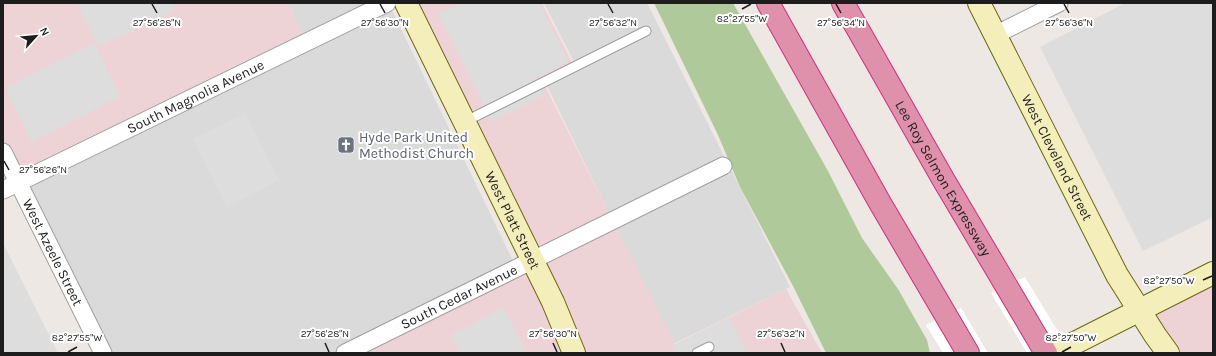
<svg xmlns="http://www.w3.org/2000/svg" width="1216" height="356" viewBox="0 0 1216 356" font-family="Karla,sans-serif">
  <style>
    .residential { fill: #dbdada }
    .commercial { fill: #edd3d6 }
    .forest { fill: #b0c99b }
    .parking { fill: #ddd }
    .pier { fill: #fff }
    .lines { fill: none; stroke-linecap: round; stroke-linejoin: round }
    .lane-casing { stroke: #9e9e9e; stroke-width: 11 }
    .street-casing { stroke: #9e9e9e; stroke-width: 19 }
    .secondary-casing { stroke: #6a660d; stroke-width: 24 }
    .highway-casing { stroke: #ca317e; stroke-width: 24 }
    .lane { stroke: #fff; stroke-width: 9 }
    .street { stroke: #fff; stroke-width: 17 }
    .secondary { stroke: #f4eeba; stroke-width: 22 }
    .highway { stroke: #df90ab; stroke-width: 22 }
    .ticks { fill: none; stroke: #1d1d1d; stroke-width: 1.5 }
    .labels { text-anchor: middle; dominant-baseline: central; stroke-width: 4; stroke-linejoin: round; paint-order: stroke }
    .street-label { font-size: 14px; fill: #1d1d1d; stroke: #fff }
    .worship-label { font-size: 14px; fill: #5b616d; stroke: #fff; text-anchor: start }
    .ticks-label { font-size: 10px; text-anchor: middle; fill: #1d1d1d; stroke: #fff; stroke-width: 4; stroke-linejoin: round; paint-order: stroke }
  </style>
  <rect width="100%" height="100%" fill="#ede8e3"/>
  <!-- residential -->
  <path class="residential" d="M 288,3 L 373,3 L 304,37 Z
    M 544,3 L 647,3 L 790,287 L 673,344 L 544,80 L 575,64 Z
    M 390,6 L 515,265 L 336,353 L 108,353 L 25,186 Z"/>
  <!-- commercial -->
  <path class="commercial" d="M 3,3 L 288,3 L 304,37 L 21,176 L 3,141 Z
    M 399,3 L 542,3 L 573,64 L 542,80 L 675,344 L 786,289 L 822,353 L 350,353 L 526,266 Z
    M 1213,271 L 1213,353 L 1174,353 L 1138,305 Z"/>
  <!-- forest -->
  <path class="forest" d="M 654,3 L 733,3 L 828,171 L 862,238 L 898,289 L 927,340 L 930,353 L 826,353 L 793,286 L 740,187 L 718,135 Z"/>
  <!-- parking -->
  <path class="parking" d="M 77,3 L 172,3 L 175,10 L 99,47 Z
    M 460,3 L 539,3 L 569,62 L 536,78 L 545,95 L 492,121 L 438,14 Z
    M 1125,3 L 1213,3 L 1213,217 L 1143,251 L 1040,47 Z
    M 94,43 L 120,96 L 32,142 L 5,88 Z
    M 245,113 L 279,180 L 227,208 L 193,139 Z
    M 3,243 L 58,353 L 3,353 Z
    M 504,308 L 524,349 L 516,353 L 460,353 L 451,335 Z
    M 729,318 L 747,353 L 676,353 L 672,346 Z"/>
  <!-- pier -->
  <path class="pier" d="M 1025,277 L 1071,353 L 1027,353 L 991,293 Z
    M 961,308 L 988,353 L 943,353 L 926,325 Z"/>
  <g class="lines">
    <defs>
      <path id="lane" d="M 464,122 L 646,31
        M 697,353 L 709,347"/>
      <g id="street">
        <path d="M 995,35 L 1059,3"/>
        <path id="s1" d="M 3,152 L 103,353"/>
        <path id="s2" d="M 3,190 L 387,3"/>
        <path id="s3" d="M 345,353 L 723,166"/>
      </g>
      <g id="secondary">
        <path id="s4" d="M 406,3 L 553,302 L 574,353"/>
        <path id="s5" d="M 979,3 L 1117,275 L 1155,335 L 1168,353"/>
        <path d="M 1055,353 L 1213,273"/>
      </g>
      <g id="highway">
        <path d="M 768,3 L 880,203 L 968,353"/>
        <path id="s6" d="M 843,3 L 943,179 L 1046,353"/>
      </g>
    </defs>
    <!-- lane casing -->
    <use href="#lane" class="lane-casing"/>
    <!-- street casing -->
    <use href="#street" class="street-casing"/>
    <!-- secondary casing -->
    <use href="#secondary" class="secondary-casing"/>
    <!-- highway casing -->
    <use href="#highway" class="highway-casing"/>
    <!-- lane -->
    <use href="#lane" class="lane"/>
    <!-- street -->
    <use href="#street" class="street"/>
    <!-- secondary -->
    <use href="#secondary" class="secondary"/>
    <!-- highway -->
    <use href="#highway" class="highway"/>
  </g>
  <!-- ticks -->
  <path class="ticks" d="M 152,4 L 157,13M 380,4 L 385,13M 608,4 L 613,13M 836,4 L 841,13M 1064,4 L 1069,13M 742,9 L 751,4M 4,161 L 9,170M 1203,280 L 1212,276M 325,343 L 329,352M 553,343 L 557,352M 781,343 L 785,352M 68,352 L 77,347M 1062,352 L 1071,347"/>
  <!-- icons -->
  <defs>
    <symbol id="church-square" viewBox="-11 -11 22 22"><rect x="-9" y="-9" width="18" height="18" rx="4" fill="#6b7280" stroke="#fff"/><path d="M-1.2-6h2.4v3.5h3.3v2.4h-3.3V6h-2.4V-.1h-3.3v-2.4h3.3Z" fill="#fff"/></symbol>
  </defs>
  <g fill-rule="evenodd">
    <use href="#church-square" x="336" y="135" width="20" height="20"/>
  </g>
  <g class="labels">
    <!-- street labels -->
    <g class="street-label">
      <text stroke="none"><textPath href="#s2" startOffset="214">South Magnolia Avenue</textPath></text>
      <text stroke="none"><textPath href="#s5" startOffset="173">West Cleveland Street</textPath></text>
      <text stroke="none"><textPath href="#s6" startOffset="202">Lee Roy Selmon Expressway</textPath></text>
      <text stroke="none"><textPath href="#s4" startOffset="242">West Platt Street</textPath></text>
      <text stroke="none"><textPath href="#s1" startOffset="112">West Azeele Street</textPath></text>
      <text stroke="none"><textPath href="#s3" startOffset="127">South Cedar Avenue</textPath></text>
    </g>
    <!-- worship labels -->
    <g class="worship-label">
      <text x="359" y="137">Hyde Park United<tspan x="359" dy="16">Methodist Church</tspan></text>
    </g>
  </g>
  <g class="ticks-label">
    <text x="742" y="22">82°27'55"W</text>
    <text x="157" y="26">27°56'28"N</text>
    <text x="385" y="26">27°56'30"N</text>
    <text x="613" y="26">27°56'32"N</text>
    <text x="841" y="26">27°56'34"N</text>
    <text x="1069" y="26">27°56'36"N</text>
    <text x="43" y="173">27°56'26"N</text>
    <text x="1169" y="284">82°27'50"W</text>
    <text x="325" y="337">27°56'28"N</text>
    <text x="553" y="337">27°56'30"N</text>
    <text x="781" y="337">27°56'32"N</text>
    <text x="77" y="341">82°27'55"W</text>
    <text x="1071" y="341">82°27'50"W</text>
  </g>
  <!-- border -->
  <rect width="1216" height="356" fill="none" stroke="#1d1d1d" stroke-width="8"/>
  <!-- north arrow -->
  <g transform="translate(36 36) rotate(63)" stroke="#ffffff" stroke-width="3" paint-order="stroke">
  <path d="M0-3L7 15L0 10L-7 15Z" fill="#1d1d1d"/>
  <text y="-6" font-size="11" font-weight="bold" text-anchor="middle" fill="#1d1d1d">N</text>
  </g>
</svg>
